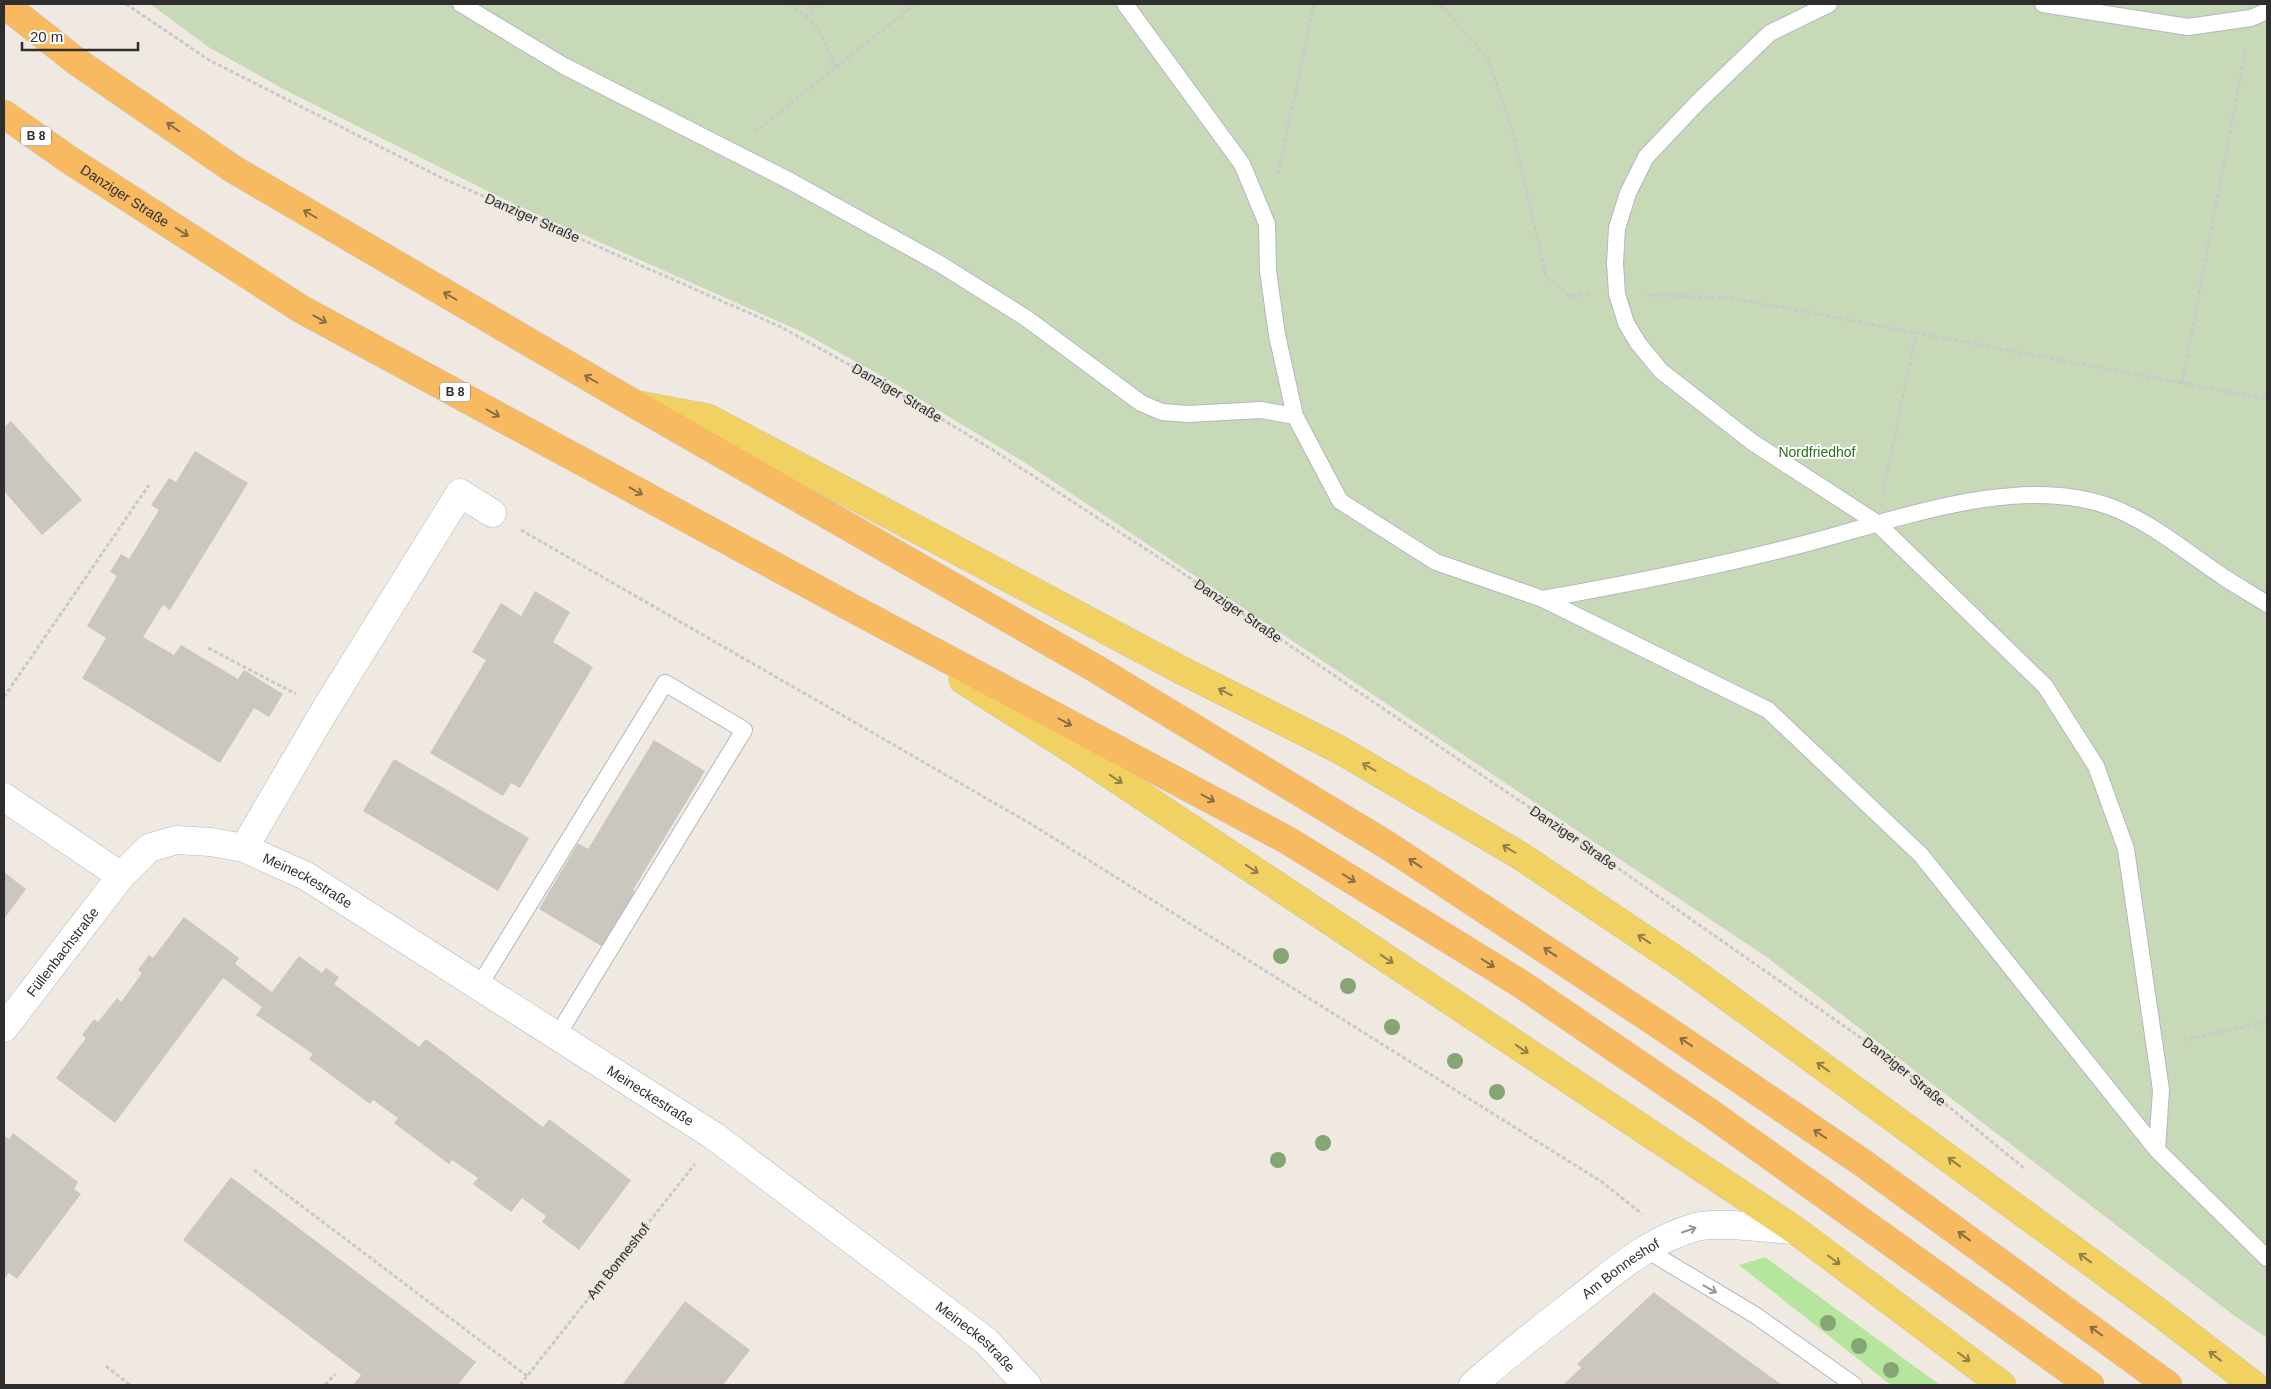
<svg xmlns="http://www.w3.org/2000/svg" width="2271" height="1389" viewBox="0 0 2271 1389" font-family="Arial,sans-serif">
  <style>
    .green { fill: #b6e59e }
    .cemetery { fill: #c8d9b8 }
    .building { fill: #cbc7bf }
    .lines { fill: none; stroke-linecap: round; stroke-linejoin: round }
    .service-casing { stroke: #b4b7c1; stroke-width: 18 }
    .minor-casing { stroke: #b4b7c1; stroke-width: 29 }
    .primary-casing { stroke: #c9c9c9; stroke-width: 29 }
    .trunk-casing { stroke: #c9c9c9; stroke-width: 29 }
    .path { stroke: #c9c9c9; stroke-width: 3; stroke-dasharray: 4 2.5; stroke-linecap: butt }
    .service { stroke: #fff; stroke-width: 16 }
    .minor { stroke: #fff; stroke-width: 28 }
    .primary { stroke: #f2d163; stroke-width: 28 }
    .trunk { stroke: #f8ba60; stroke-width: 28 }
    .tree { fill: #84a574 }
    .oneway { stroke: #896d44 }
    .oneway2 { stroke: #908048 }
    .oneway3 { stroke: #969696 }
    .labels { text-anchor: middle; dominant-baseline: central; stroke-width: 4; stroke-linejoin: round; paint-order: stroke }
    .shield { fill: #fff; stroke: #6d6d6d; stroke-width: 1 }
    .shield-label { font-size: 12px; font-weight: bold; fill: #2e2e2e }
    .street-label { font-size: 14px; fill: #2e2e2e; stroke: #fff }
    .park-label { font-size: 14px; fill: #2c6e1b; stroke: #fff }
  </style>
  <rect width="100%" height="100%" fill="#efe9e1"/>
  <!-- green -->
  <path class="green" d="M 1765,1257 L 1940,1385 L 1891,1385 L 1739,1265 Z"/>
  <!-- cemetery -->
  <path class="cemetery" d="M 150,4 L 2267,4 L 2267,1338 L 2232,1314 L 1768,958 L 1024,462 L 880,375 L 800,331 L 516,205 L 291,93 L 210,48 Z"/>
  <!-- building -->
  <path class="building" d="M 11,421 L 82,500 L 42,535 L 4,491 L 4,427 Z
    M 195,451 L 248,483 L 170,610 L 163,605 L 143,637 L 174,655 L 181,645 L 238,679 L 244,670 L 283,694 L 269,717 L 254,708 L 220,763 L 82,678 L 106,638 L 87,626 L 117,576 L 110,572 L 121,554 L 129,559 L 159,510 L 151,505 L 169,478 L 176,482 Z
    M 535,591 L 570,612 L 553,642 L 593,667 L 520,788 L 511,783 L 503,796 L 430,753 L 486,660 L 472,652 L 501,603 L 521,616 Z
    M 654,740 L 705,771 L 633,890 L 636,892 L 603,947 L 539,909 L 578,843 L 588,849 Z
    M 394,759 L 529,838 L 498,891 L 363,811 Z
    M 4,872 L 26,889 L 4,919 Z
    M 184,917 L 239,958 L 235,964 L 272,992 L 299,956 L 322,973 L 326,968 L 339,977 L 334,984 L 419,1047 L 426,1039 L 543,1127 L 549,1119 L 631,1180 L 579,1250 L 542,1222 L 546,1216 L 522,1198 L 511,1212 L 473,1184 L 478,1178 L 452,1160 L 449,1164 L 394,1123 L 398,1118 L 373,1100 L 370,1104 L 309,1059 L 313,1054 L 256,1015 L 262,1007 L 223,978 L 115,1123 L 56,1078 L 86,1038 L 82,1035 L 94,1019 L 98,1022 L 117,998 L 121,1002 L 142,973 L 138,970 L 149,955 L 153,958 Z
    M 13,1133 L 78,1182 L 74,1189 L 81,1194 L 17,1279 L 9,1273 L 4,1279 L 4,1135 L 9,1139 Z
    M 231,1177 L 476,1362 L 458,1385 L 353,1385 L 361,1375 L 183,1240 Z
    M 1654,1292 L 1656,1294 L 1782,1385 L 1563,1385 L 1581,1368 L 1577,1364 Z
    M 685,1301 L 750,1350 L 723,1385 L 622,1385 Z"/>
  <g class="lines">
    <defs>
      <path id="service" d="M 461,4 L 564,66 L 790,181 L 940,264 L 1026,318 L 1141,403 L 1162,412 L 1188,414 L 1261,410 L 1295,416
        M 1125,4 L 1242,164 L 1267,224 L 1268,271 L 1277,335 L 1295,416 L 1340,501 L 1436,562 L 1543,599 L 1768,710 L 1921,855 L 2157,1150 L 2267,1258
        M 1829,4 L 1770,33 L 1697,103 L 1646,157 L 1628,193 L 1617,228 L 1615,263 L 1617,294 L 1626,323 L 1638,343 L 1661,371 L 1752,442 L 1877,523 L 2045,686 L 2096,766 L 2126,849 L 2161,1090 L 2157,1150
        M 2043,4 L 2188,27 L 2251,18 L 2267,11
        M 1543,599 C 1627,584 1710,568 1792,547 C 1886,524 2016,471 2111,507 C 2153,523 2187,553 2225,578 C 2239,587 2253,595 2267,604
        M 479,986 L 665,683 L 744,730 L 557,1036
        M 1645,1249 L 1755,1315 L 1854,1385"/>
      <g id="minor">
        <path id="s3" d="M 4,797 L 121,876 L 149,848 L 176,840 L 211,842 L 244,848 L 306,876 L 714,1136 L 986,1341 L 1027,1385"/>
        <path d="M 244,848 L 325,710 L 460,493 L 492,513"/>
        <path id="s4" d="M 4,1028 L 121,876"/>
        <path id="s5" d="M 1473,1385 C 1505,1356 1540,1330 1574,1303 C 1612,1274 1648,1240 1696,1227 C 1720,1221 1769,1229 1795,1230"/>
      </g>
      <path id="primary" d="M 639,405 L 708,418 L 1181,670 L 1340,750 L 1519,855 L 1685,966 L 2152,1307 L 2254,1385
        M 963,680 L 1076,752 L 1795,1230 L 2002,1385"/>
      <g id="trunk">
        <path d="M 4,4 L 76,61 L 233,169 L 633,403 L 1098,670 L 1387,845 L 1658,1024 L 1860,1161 L 2168,1385"/>
        <path id="s6" d="M 4,114 L 68,159 L 301,309 L 852,608 L 1287,840 L 1518,982 L 1713,1115 L 2090,1385"/>
      </g>
    </defs>
    <!-- service casing -->
    <use href="#service" class="service-casing"/>
    <!-- minor casing -->
    <use href="#minor" class="minor-casing"/>
    <!-- primary casing -->
    <use href="#primary" class="primary-casing"/>
    <!-- trunk casing -->
    <use href="#trunk" class="trunk-casing"/>
    <!-- path -->
    <g class="path">
      <path id="s1" d="M 126,4 L 209,60 L 442,178 L 781,327 L 875,379 L 993,450 L 1181,572 L 1569,834 L 1884,1054 L 2024,1168"/>
      <path d="M 790,4 L 818,28 L 836,68"/>
      <path d="M 1440,4 L 1488,59 L 1514,136 L 1546,277 L 1570,296 L 1590,295"/>
      <path d="M 805,17 L 819,4"/>
      <path d="M 755,132 L 915,4"/>
      <path d="M 1278,174 L 1314,4"/>
      <path d="M 1646,295 L 1732,298 L 2267,399"/>
      <path d="M 2182,383 L 2246,48"/>
      <path d="M 1883,493 L 1916,333"/>
      <path d="M 521,530 L 1031,824 L 1602,1182 L 1642,1214"/>
      <path d="M 208,648 L 296,694"/>
      <path d="M 4,697 L 149,485"/>
      <path d="M 2183,1040 L 2267,1022"/>
      <path d="M 254,1170 L 527,1376"/>
      <path d="M 106,1366 L 130,1385"/>
      <path d="M 325,1385 L 335,1374"/>
      <path id="s2" d="M 520,1385 L 695,1164"/>
    </g>
    <!-- service -->
    <use href="#service" class="service"/>
    <!-- minor -->
    <use href="#minor" class="minor"/>
    <!-- primary -->
    <use href="#primary" class="primary"/>
    <!-- trunk -->
    <use href="#trunk" class="trunk"/>
  </g>
  <!-- trees -->
  <g class="tree">
    <circle cx="1281" cy="956" r="8"/>
    <circle cx="1348" cy="986" r="8"/>
    <circle cx="1392" cy="1027" r="8"/>
    <circle cx="1455" cy="1061" r="8"/>
    <circle cx="1497" cy="1092" r="8"/>
    <circle cx="1323" cy="1143" r="8"/>
    <circle cx="1278" cy="1160" r="8"/>
    <circle cx="1828" cy="1323" r="8"/>
    <circle cx="1859" cy="1346" r="8"/>
    <circle cx="1891" cy="1370" r="8"/>
  </g>
  <!-- one-way arrows -->
  <defs><path id="oneway-shaft" d="M-6 0H5M1.5-3L5.5 0L1.5 3" fill="none" stroke-width="1.6" stroke-linecap="round" stroke-linejoin="round" transform="scale(1.25)"/></defs>
  <g class="oneway">
    <use href="#oneway-shaft" transform="translate(173 127) rotate(-145)"/>
    <use href="#oneway-shaft" transform="translate(310 214) rotate(-150)"/>
    <use href="#oneway-shaft" transform="translate(182 232) rotate(33)"/>
    <use href="#oneway-shaft" transform="translate(450 296) rotate(-150)"/>
    <use href="#oneway-shaft" transform="translate(320 319) rotate(29)"/>
    <use href="#oneway-shaft" transform="translate(591 379) rotate(-150)"/>
    <use href="#oneway-shaft" transform="translate(493 413) rotate(29)"/>
    <use href="#oneway-shaft" transform="translate(636 491) rotate(29)"/>
    <use href="#oneway-shaft" transform="translate(1065 722) rotate(28)"/>
    <use href="#oneway-shaft" transform="translate(1208 798) rotate(28)"/>
    <use href="#oneway-shaft" transform="translate(1415 863) rotate(-147)"/>
    <use href="#oneway-shaft" transform="translate(1349 878) rotate(32)"/>
    <use href="#oneway-shaft" transform="translate(1550 952) rotate(-147)"/>
    <use href="#oneway-shaft" transform="translate(1488 963) rotate(32)"/>
    <use href="#oneway-shaft" transform="translate(1686 1042) rotate(-146)"/>
    <use href="#oneway-shaft" transform="translate(1820 1134) rotate(-146)"/>
    <use href="#oneway-shaft" transform="translate(1964 1236) rotate(-144)"/>
    <use href="#oneway-shaft" transform="translate(2096 1331) rotate(-144)"/>
  </g>
  <g class="oneway2">
    <use href="#oneway-shaft" transform="translate(1225 692) rotate(-153)"/>
    <use href="#oneway-shaft" transform="translate(1369 767) rotate(-150)"/>
    <use href="#oneway-shaft" transform="translate(1116 779) rotate(34)"/>
    <use href="#oneway-shaft" transform="translate(1509 849) rotate(-150)"/>
    <use href="#oneway-shaft" transform="translate(1252 869) rotate(34)"/>
    <use href="#oneway-shaft" transform="translate(1644 939) rotate(-146)"/>
    <use href="#oneway-shaft" transform="translate(1387 959) rotate(34)"/>
    <use href="#oneway-shaft" transform="translate(1522 1049) rotate(34)"/>
    <use href="#oneway-shaft" transform="translate(1823 1067) rotate(-144)"/>
    <use href="#oneway-shaft" transform="translate(1954 1162) rotate(-144)"/>
    <use href="#oneway-shaft" transform="translate(2085 1258) rotate(-144)"/>
    <use href="#oneway-shaft" transform="translate(1834 1260) rotate(37)"/>
    <use href="#oneway-shaft" transform="translate(2215 1356) rotate(-142)"/>
    <use href="#oneway-shaft" transform="translate(1964 1357) rotate(37)"/>
  </g>
  <g class="oneway3">
    <use href="#oneway-shaft" transform="translate(1689 1230) rotate(-19)"/>
    <use href="#oneway-shaft" transform="translate(1710 1289) rotate(29)"/>
  </g>
  <g class="labels">
    <!-- shield labels -->
    <g class="shield">
      <rect x="21" y="126.5" width="30" height="19" rx="4"/>
      <rect x="440" y="382.5" width="30" height="19" rx="4"/>
    </g>
    <g class="shield-label">
      <text x="36" y="136">B 8</text>
      <text x="455" y="392">B 8</text>
    </g>
    <!-- street labels -->
    <g class="street-label">
      <text stroke="none"><textPath href="#s6" startOffset="146">Danziger Straße</textPath></text>
      <text stroke="none"><textPath href="#s1" startOffset="460">Danziger Straße</textPath></text>
      <text stroke="none"><textPath href="#s1" startOffset="865">Danziger Straße</textPath></text>
      <text stroke="none"><textPath href="#s1" startOffset="1270">Danziger Straße</textPath></text>
      <text stroke="none"><textPath href="#s1" startOffset="1675">Danziger Straße</textPath></text>
      <text stroke="none"><textPath href="#s3" startOffset="349">Meineckestraße</textPath></text>
      <text stroke="none"><textPath href="#s4" startOffset="96">Füllenbachstraße</textPath></text>
      <text stroke="none"><textPath href="#s1" startOffset="2080">Danziger Straße</textPath></text>
      <text stroke="none"><textPath href="#s3" startOffset="754">Meineckestraße</textPath></text>
      <text stroke="none"><textPath href="#s2" startOffset="158">Am Bonneshof</textPath></text>
      <text stroke="none"><textPath href="#s5" startOffset="188">Am Bonneshof</textPath></text>
      <text stroke="none"><textPath href="#s3" startOffset="1159">Meineckestraße</textPath></text>
    </g>
    <!-- park labels -->
    <g class="park-label">
      <text x="1817" y="452">Nordfriedhof</text>
    </g>
  </g>
  <!-- border -->
  <rect width="2271" height="1389" fill="none" stroke="#2e2e2e" stroke-width="10"/>
  <!-- scale -->
  <path d="M22 42v8h116v-8" fill="none" stroke="#2e2e2e" stroke-width="2.5"/>
  <text x="30" y="42" font-size="15" fill="#2e2e2e" stroke="#ffffff" stroke-width="4" paint-order="stroke">20 m</text>
</svg>
